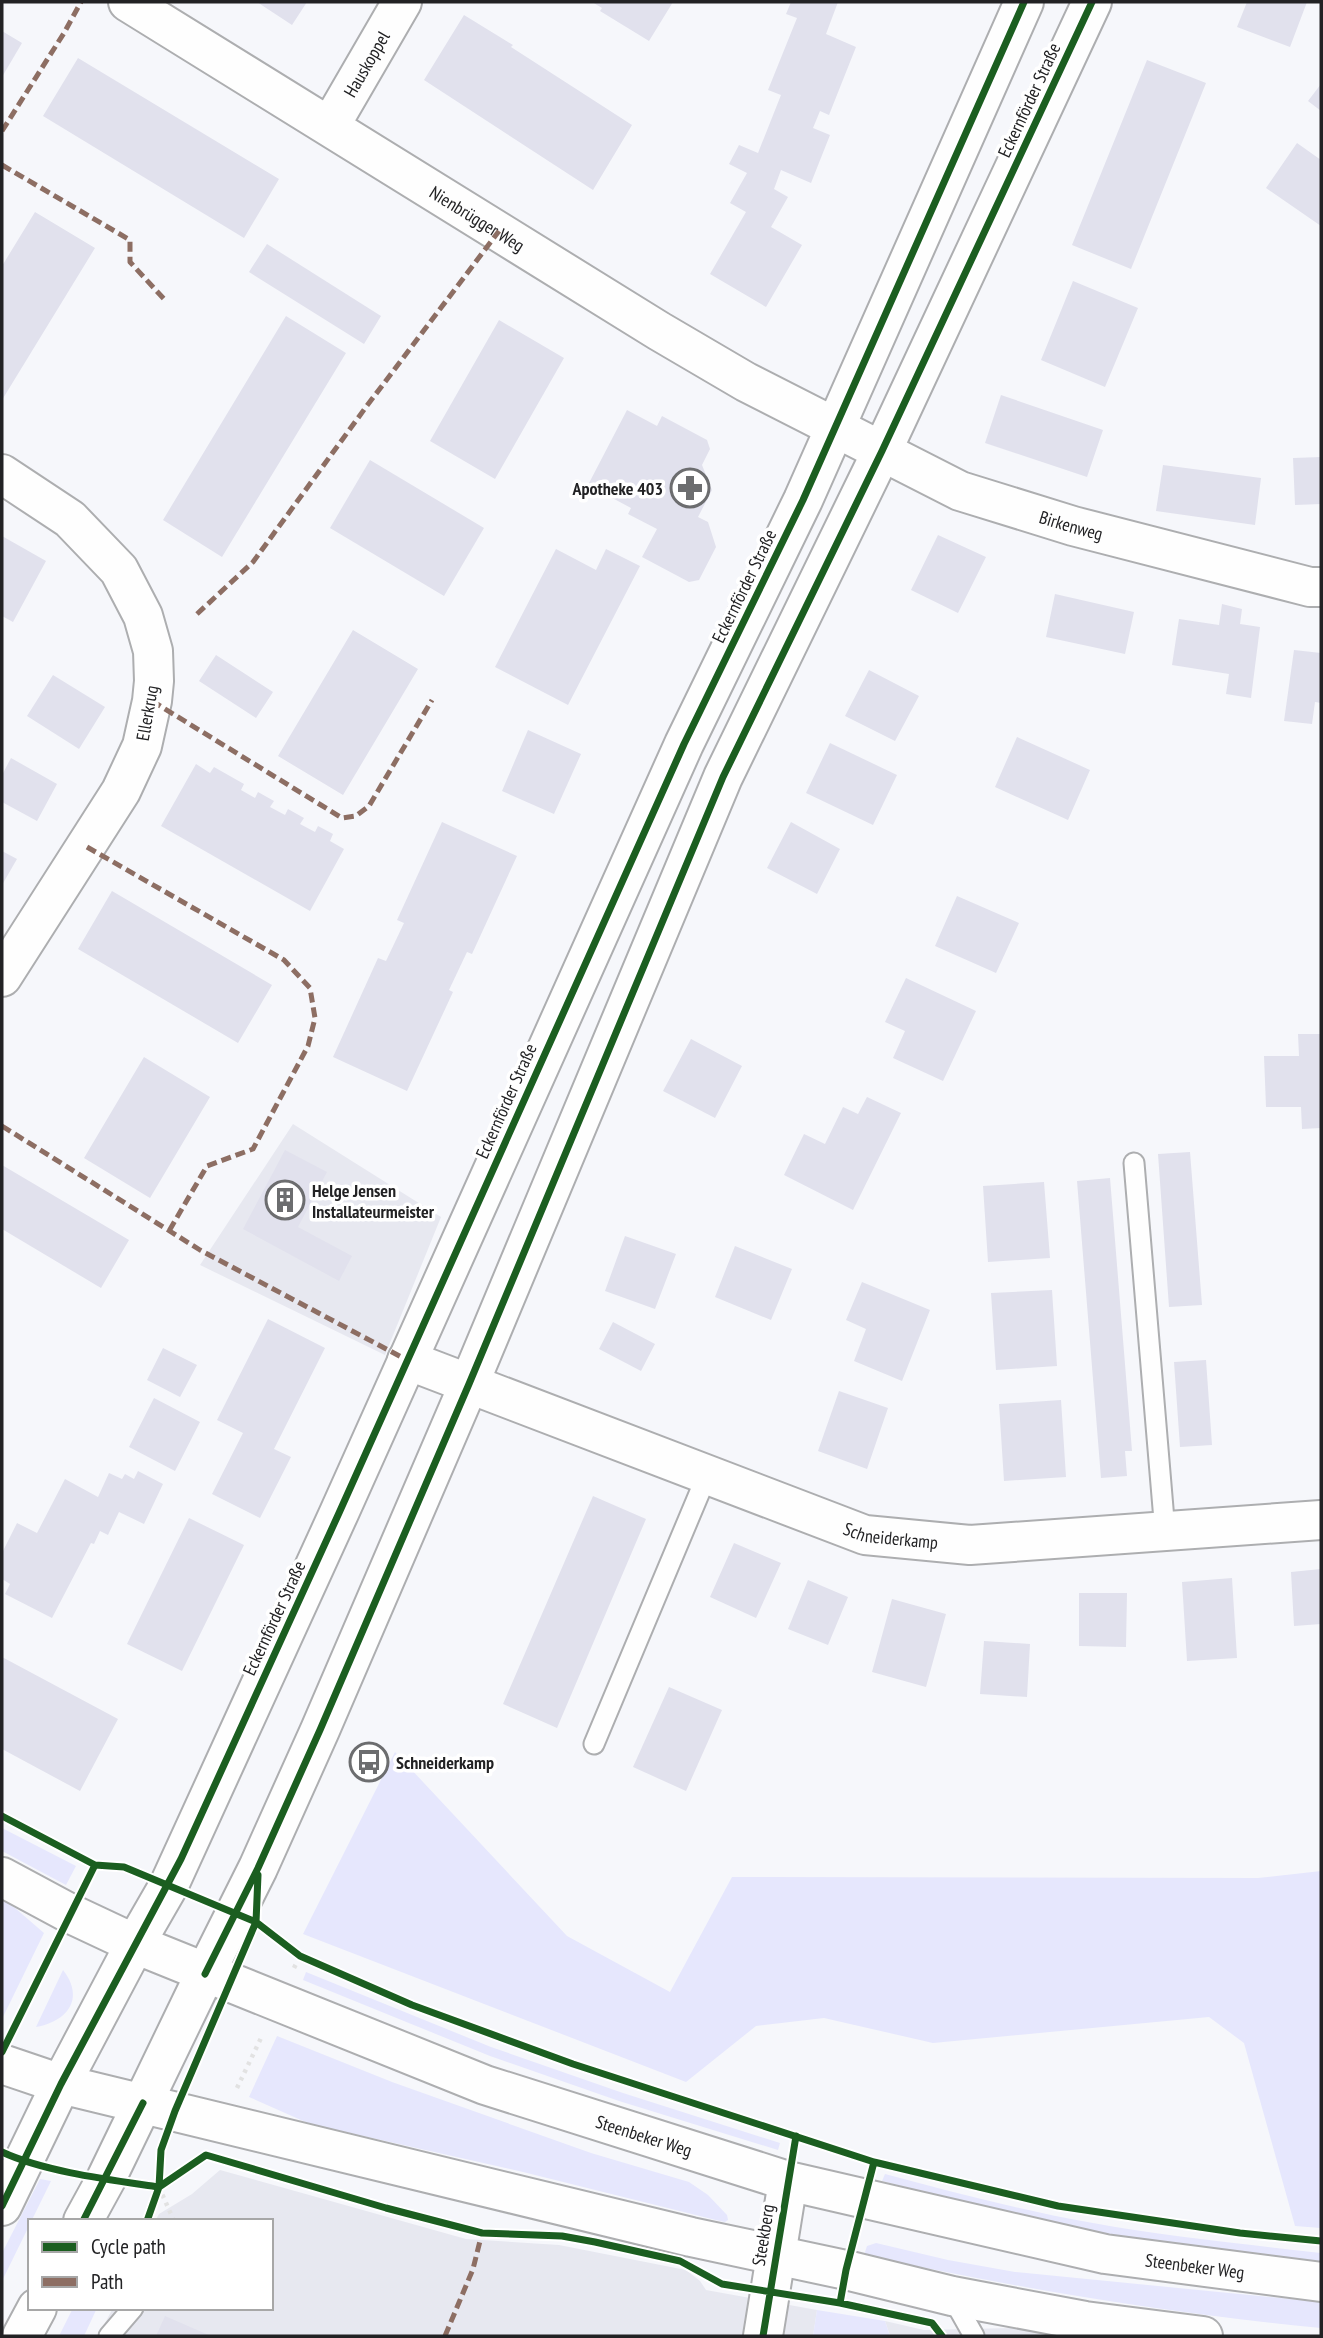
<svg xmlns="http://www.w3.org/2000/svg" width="1323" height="2338" viewBox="0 0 1323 2338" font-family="'PT Sans Narrow',sans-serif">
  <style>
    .built { fill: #e7e8f0 }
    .green { fill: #e6e7fd }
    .building { fill: #e1e1ed }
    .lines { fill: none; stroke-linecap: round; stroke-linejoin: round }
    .service-casing { stroke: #adaeb0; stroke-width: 23 }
    .minor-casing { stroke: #adaeb0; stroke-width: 42 }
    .tertiary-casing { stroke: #adaeb0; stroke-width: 42 }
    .secondary-casing { stroke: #adaeb0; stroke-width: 42 }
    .path { stroke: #e2e2e2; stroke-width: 4.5; stroke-dasharray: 3.5 5; stroke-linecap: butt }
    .service { stroke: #fefefe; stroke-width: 19 }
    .minor { stroke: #fefefe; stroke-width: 38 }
    .tertiary { stroke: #fefefe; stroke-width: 38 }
    .secondary { stroke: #fefefe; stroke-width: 38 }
    .quiet { stroke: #8d6e63; stroke-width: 5; stroke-dasharray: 10 5; stroke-linecap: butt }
    .cycleway-casing { stroke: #fff; stroke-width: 11 }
    .cycleway { stroke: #1b5e20; stroke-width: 7 }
    .labels { text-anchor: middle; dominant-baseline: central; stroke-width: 7; stroke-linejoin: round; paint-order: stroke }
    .street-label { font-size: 18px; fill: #222224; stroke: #fff }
    .poi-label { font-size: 18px; font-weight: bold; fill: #222224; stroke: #fff; text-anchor: start }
  </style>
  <rect width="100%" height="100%" fill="#f6f7fb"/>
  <!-- built -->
  <path class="built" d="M 293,1124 L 441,1217 L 385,1355 L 200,1265 Z
    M 220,2170 L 466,2239 L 559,2245 L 686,2270 L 700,2281 L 706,2290 L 817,2310 L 813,2336 L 98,2336 L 113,2308 L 271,2308 L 271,2221 L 155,2221 L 159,2214 L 192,2194 Z
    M 885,2321 L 924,2330 L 1011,2328 L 1067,2336 L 890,2336 Z"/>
  <!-- green -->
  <path class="green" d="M 395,1752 L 567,1936 L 670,1992 L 732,1877 L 1258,1878 L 1321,1871 L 1321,2228 L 1295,2226 L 1244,2043 L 1209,2017 L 933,2043 L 824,2018 L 756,2026 L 686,2082 L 303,1934 Z
    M 2,1828 L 76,1866 L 66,1885 L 2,1851 Z
    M 2,1900 L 15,1908 L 44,1933 L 2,2019 Z
    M 63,1970 C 85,1998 68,2021 36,2027 Z
    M 306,1972 L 491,2047 L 623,2093 L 780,2143 L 778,2150 L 619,2101 L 490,2056 L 303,1980 Z
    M 277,2036 L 392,2082 L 591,2153 L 689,2182 L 708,2195 L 727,2215 L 728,2220 L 725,2222 L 720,2221 L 523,2172 L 310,2124 L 249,2097 Z
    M 885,2174 C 953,2192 1023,2211 1093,2223 C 1169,2237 1245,2244 1321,2253 L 1321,2262 C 1173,2252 1026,2219 882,2181 Z
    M 40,2179 L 51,2181 L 2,2281 L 2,2253 Z
    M 876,2243 L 948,2260 L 1015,2272 L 1321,2302 L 1321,2328 C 1167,2313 1015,2288 864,2255 L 867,2246 Z
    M 73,2308 L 97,2308 L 84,2336 L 59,2336 Z
    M 817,2310 L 885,2321 L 890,2336 L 813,2336 Z"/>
  <!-- building -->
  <path class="building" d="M 257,2 L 307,2 L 292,25 Z
    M 592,2 L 673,2 L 649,41 L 600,11 L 602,8 Z
    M 791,2 L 838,2 L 826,34 L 856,47 L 829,115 L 820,111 L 813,128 L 830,135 L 811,183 L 781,170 L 774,189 L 788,197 L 771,227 L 802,245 L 766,307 L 710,274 L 746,212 L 730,203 L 747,173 L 729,164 L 739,145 L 758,153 L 781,95 L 768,90 L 797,18 L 786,14 Z
    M 1247,2 L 1307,2 L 1290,47 L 1237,27 Z
    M 464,15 L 513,45 L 511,47 L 632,125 L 593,190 L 424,80 Z
    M 2,31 L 22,43 L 2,77 Z
    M 78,58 L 279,179 L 244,238 L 43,116 Z
    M 1147,60 L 1206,83 L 1131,269 L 1072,245 Z
    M 1321,84 L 1321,111 L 1308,101 Z
    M 1297,143 L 1321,160 L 1321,226 L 1266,188 Z
    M 35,212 L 95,248 L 2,400 L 2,266 Z
    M 267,244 L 381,316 L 364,344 L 249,272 Z
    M 1073,281 L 1138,308 L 1105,387 L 1041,360 Z
    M 286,316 L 346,353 L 222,557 L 163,520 Z
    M 499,320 L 564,358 L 495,479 L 430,441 Z
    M 1001,395 L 1103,430 L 1087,477 L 985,443 Z
    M 627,410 L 657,426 L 662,416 L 707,440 L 710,449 L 702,465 L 712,490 L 698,517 L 708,522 L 716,547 L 699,580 L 689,582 L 642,557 L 657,529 L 628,514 L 631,508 L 588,485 Z
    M 1321,457 L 1321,504 L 1295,505 L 1293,458 Z
    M 370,460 L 484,528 L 444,596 L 330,528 Z
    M 1163,465 L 1261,478 L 1255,525 L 1156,511 Z
    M 938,535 L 986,557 L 958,613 L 911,590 Z
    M 2,536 L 46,561 L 13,622 L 2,616 Z
    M 556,549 L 596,570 L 606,549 L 640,566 L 568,705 L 495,667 Z
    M 1055,594 L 1134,612 L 1125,654 L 1046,637 Z
    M 1222,604 L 1242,609 L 1240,624 L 1260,627 L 1251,698 L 1226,694 L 1229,674 L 1172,665 L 1179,619 L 1219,625 Z
    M 353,630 L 418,669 L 343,795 L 278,756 Z
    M 1294,650 L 1321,653 L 1321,703 L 1315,702 L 1312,724 L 1284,721 Z
    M 216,655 L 273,692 L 256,718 L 199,681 Z
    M 869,670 L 919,696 L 895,741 L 845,716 Z
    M 53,675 L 105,707 L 79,749 L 27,716 Z
    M 528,730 L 581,754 L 554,814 L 502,791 Z
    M 1017,737 L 1090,770 L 1068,820 L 995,787 Z
    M 830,743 L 897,775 L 873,825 L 806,793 Z
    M 11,758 L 57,784 L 37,821 L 2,802 L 2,775 Z
    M 196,764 L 210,773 L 214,767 L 244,784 L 241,790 L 255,798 L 258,792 L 274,801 L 270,807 L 285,815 L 288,809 L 304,818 L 300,824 L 315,832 L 318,826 L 333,834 L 330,841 L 344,849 L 310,911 L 161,826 Z
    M 442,822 L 517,856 L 472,954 L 467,952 L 449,990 L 453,992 L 407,1091 L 333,1057 L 378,958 L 386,961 L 404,923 L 397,920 Z
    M 791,822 L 840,849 L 817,894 L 767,868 Z
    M 2,851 L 17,859 L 2,885 Z
    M 112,891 L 272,985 L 238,1043 L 78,949 Z
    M 957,896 L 1019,923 L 996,973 L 935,946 Z
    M 906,978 L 976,1011 L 943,1081 L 893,1058 L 905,1031 L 885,1022 Z
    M 1298,1034 L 1321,1034 L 1321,1128 L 1302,1129 L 1301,1107 L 1266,1107 L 1264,1056 L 1299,1056 Z
    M 691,1039 L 742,1066 L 715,1118 L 663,1091 Z
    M 144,1057 L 210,1097 L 150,1198 L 84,1158 Z
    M 867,1097 L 901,1113 L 853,1210 L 784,1175 L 804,1134 L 825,1144 L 843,1107 L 858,1114 Z
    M 285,1150 L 327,1172 L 298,1227 L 352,1256 L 339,1281 L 243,1229 Z
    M 1190,1152 L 1202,1305 L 1169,1307 L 1158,1154 Z
    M 2,1165 L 129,1240 L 101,1288 L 2,1229 Z
    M 1110,1178 L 1132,1451 L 1125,1451 L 1127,1476 L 1101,1478 L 1077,1181 Z
    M 1044,1182 L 1050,1258 L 988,1262 L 983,1186 Z
    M 625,1236 L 676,1254 L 655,1309 L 605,1291 Z
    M 735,1246 L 792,1269 L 771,1320 L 715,1297 Z
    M 862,1282 L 930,1310 L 902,1381 L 854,1361 L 866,1329 L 846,1320 Z
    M 1052,1290 L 1057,1366 L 996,1370 L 991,1293 Z
    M 268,1319 L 325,1348 L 274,1449 L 291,1457 L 260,1518 L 212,1494 L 243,1433 L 217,1420 Z
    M 613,1322 L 655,1344 L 641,1371 L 599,1349 Z
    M 163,1348 L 197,1365 L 180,1397 L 147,1380 Z
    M 1206,1360 L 1212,1445 L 1180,1447 L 1174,1362 Z
    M 839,1391 L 888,1408 L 867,1469 L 818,1451 Z
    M 154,1398 L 200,1422 L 175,1471 L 129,1447 Z
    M 1061,1400 L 1066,1477 L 1004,1481 L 999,1404 Z
    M 138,1471 L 163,1484 L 144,1524 L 119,1512 L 108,1535 L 100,1531 L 94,1544 L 91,1543 L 52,1618 L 5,1594 L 10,1584 L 2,1579 L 2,1553 L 17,1523 L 37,1533 L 65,1479 L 98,1497 L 109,1473 L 122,1479 L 125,1474 L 134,1479 Z
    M 593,1496 L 646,1519 L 557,1728 L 503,1704 Z
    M 189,1518 L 244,1545 L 182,1671 L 127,1644 Z
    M 734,1543 L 781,1563 L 756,1618 L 710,1597 Z
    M 1321,1569 L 1321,1624 L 1294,1626 L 1291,1572 Z
    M 1232,1578 L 1237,1658 L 1187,1661 L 1182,1582 Z
    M 808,1580 L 848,1597 L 828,1645 L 788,1629 Z
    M 1079,1593 L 1127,1593 L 1126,1647 L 1079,1646 Z
    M 892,1599 L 946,1614 L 926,1687 L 872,1672 Z
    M 984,1641 L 1030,1644 L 1027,1697 L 980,1694 Z
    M 2,1657 L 118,1719 L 80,1791 L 2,1749 Z
    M 669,1687 L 722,1710 L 686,1791 L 633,1767 Z
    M 165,2316 L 211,2336 L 156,2336 Z"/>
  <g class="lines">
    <defs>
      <path id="service" d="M 1134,1163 L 1165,1532
        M 594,1744 L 707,1475
        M 952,2297 L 974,2336
        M 109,2336 L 133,2308"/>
      <g id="minor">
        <path id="s1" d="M 128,2 L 659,331 L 746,382 L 960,491 L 1073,526 L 1310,587 L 1321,587"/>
        <path id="s2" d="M 330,126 L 402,2"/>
        <path d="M 2,474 L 70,519 L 119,570 L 143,616 L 153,651 L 154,681 L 152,701 L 142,746 L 121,791 L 2,977"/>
        <path id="s3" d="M 407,1360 L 865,1535 L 970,1545 L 1321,1520"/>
        <path d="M 763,2336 L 788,2181"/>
      </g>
      <path id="tertiary" d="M 2,1877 L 69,1913 L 135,1944 L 169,1885 L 339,1513 L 684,744 L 803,500 L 1024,2
        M 205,1974 L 258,1868 L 320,1730 L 469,1384 L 723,777 L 882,451 L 1092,2
        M 2,2064 L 61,2084"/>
      <g id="secondary">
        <path d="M 61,2084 L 691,2237 L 846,2270 L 952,2296 L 1085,2321 L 1203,2336"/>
        <path id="s4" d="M 2,2206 L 61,2084 L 135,1944 L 485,2085 L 788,2181 L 1105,2254 L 1321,2282"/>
        <path d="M 83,2221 L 106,2179 L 205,1974"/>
        <path d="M 22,2336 L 37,2308"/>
      </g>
    </defs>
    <!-- service casing -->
    <use href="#service" class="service-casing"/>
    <!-- minor casing -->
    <use href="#minor" class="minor-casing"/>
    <!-- tertiary casing -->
    <use href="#tertiary" class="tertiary-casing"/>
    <!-- secondary casing -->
    <use href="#secondary" class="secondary-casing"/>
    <!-- path -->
    <path class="path" d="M 294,1968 L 300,1956
      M 237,2088 L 262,2036
      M 159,2187 L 174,2221
      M 147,2221 L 159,2188"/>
    <!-- service -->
    <use href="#service" class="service"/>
    <!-- minor -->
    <use href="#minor" class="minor"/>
    <!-- tertiary -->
    <use href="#tertiary" class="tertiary"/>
    <!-- secondary -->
    <use href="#secondary" class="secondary"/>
    <!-- quiet -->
    <path class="quiet" d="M 2,131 L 64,33 L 81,2
      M 2,165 L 130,240 L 130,262 L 164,299
      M 197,614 L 253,562 L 366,407 L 499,231
      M 152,701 L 342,818 L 356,816 L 369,806 L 432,700
      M 87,847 L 284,960 L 310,988 L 315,1018 L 308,1046 L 253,1149 L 207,1166 L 169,1231
      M 2,1126 L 200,1250 L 407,1360
      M 445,2336 L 473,2269 L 482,2233"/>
    <defs>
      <path id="cycleway" d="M 2,1816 L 95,1865 L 124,1867 L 256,1922 L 300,1956 L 412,2005 L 573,2064 L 874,2162 L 1058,2206 L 1240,2233 L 1321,2241
        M 205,1974 L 258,1868 L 320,1730 L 469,1384 L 723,777 L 882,451 L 1092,2
        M 2,2052 L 95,1865
        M 2,2152 C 45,2172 112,2180 159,2187 L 206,2155 L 386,2208 L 482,2233 L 562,2236 L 595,2242 L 680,2261 L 722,2284 L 840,2303 L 932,2323 L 942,2336
        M 2,2206 L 61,2084 L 181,1859 L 339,1513 L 684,744 L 803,500 L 1024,2
        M 83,2221 L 143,2103
        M 147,2221 L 159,2187 L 161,2150 L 175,2111 L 256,1922 L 258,1875
        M 840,2303 L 846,2270 L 874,2162
        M 763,2336 L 796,2136"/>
    </defs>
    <!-- cycleway casing -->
    <use href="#cycleway" class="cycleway-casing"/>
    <!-- cycleway -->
    <use href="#cycleway" class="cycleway"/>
  </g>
  <!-- icons -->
  <defs>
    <symbol id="pharmacy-ring" viewBox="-11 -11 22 22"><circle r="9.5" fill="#fff" stroke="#6c6d6f" stroke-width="1.5"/><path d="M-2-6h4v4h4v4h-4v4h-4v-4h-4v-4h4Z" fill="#6c6d6f"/></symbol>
    <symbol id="building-ring" viewBox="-11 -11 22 22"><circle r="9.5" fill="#fff" stroke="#6c6d6f" stroke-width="1.5"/><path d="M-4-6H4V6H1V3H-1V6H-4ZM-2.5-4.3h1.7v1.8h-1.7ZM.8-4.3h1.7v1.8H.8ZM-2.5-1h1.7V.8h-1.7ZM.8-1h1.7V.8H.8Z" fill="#6c6d6f"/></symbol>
    <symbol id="bus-ring" viewBox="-11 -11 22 22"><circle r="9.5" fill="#fff" stroke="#6c6d6f" stroke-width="1.5"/><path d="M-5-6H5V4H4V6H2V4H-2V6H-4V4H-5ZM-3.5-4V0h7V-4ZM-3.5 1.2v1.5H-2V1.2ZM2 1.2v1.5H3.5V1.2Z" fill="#6c6d6f"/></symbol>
  </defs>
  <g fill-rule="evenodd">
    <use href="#pharmacy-ring" x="668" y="466" width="44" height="44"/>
    <use href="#building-ring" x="263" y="1178" width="44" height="44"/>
    <use href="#bus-ring" x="347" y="1740" width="44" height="44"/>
  </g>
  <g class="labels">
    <!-- street labels -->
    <g class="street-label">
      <text stroke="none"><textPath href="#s2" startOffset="72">Hauskoppel</textPath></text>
      <text transform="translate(1029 100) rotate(-65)">Eckernförder Straße</text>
      <text stroke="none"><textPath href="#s1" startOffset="411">Nienbrügger Weg</textPath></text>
      <text stroke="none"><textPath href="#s1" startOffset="1082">Birkenweg</textPath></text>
      <text transform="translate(744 586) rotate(-64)">Eckernförder Straße</text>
      <text transform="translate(147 713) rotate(-80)">Ellerkrug</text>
      <text transform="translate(506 1101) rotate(-66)">Eckernförder Straße</text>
      <text stroke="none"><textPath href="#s3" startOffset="516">Schneiderkamp</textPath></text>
      <text transform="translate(274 1618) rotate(-65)">Eckernförder Straße</text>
      <text stroke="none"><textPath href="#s4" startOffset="838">Steenbeker Weg</textPath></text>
      <text transform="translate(763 2235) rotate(-81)">Steekberg</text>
      <text stroke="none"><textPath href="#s4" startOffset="1405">Steenbeker Weg</textPath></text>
    </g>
    <!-- poi labels -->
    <g class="poi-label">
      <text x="663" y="488" text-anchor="end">Apotheke 403</text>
      <text x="312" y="1190">Helge Jensen<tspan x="312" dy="21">Installateurmeister</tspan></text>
      <text x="396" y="1762">Schneiderkamp</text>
    </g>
  </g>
  <!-- border -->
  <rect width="1323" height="2338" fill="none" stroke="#222224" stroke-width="7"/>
  <!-- legend -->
  <rect x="28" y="2219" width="245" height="91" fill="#ffffff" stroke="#a7a7a7" stroke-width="2"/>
  <rect x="42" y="2242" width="35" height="10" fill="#1b5e20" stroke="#a7a7a7" stroke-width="2"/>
  <text x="91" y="2254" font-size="21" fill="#222224">Cycle path</text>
  <rect x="42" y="2277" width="35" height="10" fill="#8d6e63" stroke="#a7a7a7" stroke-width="2"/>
  <text x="91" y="2289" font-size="21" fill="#222224">Path</text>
</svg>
